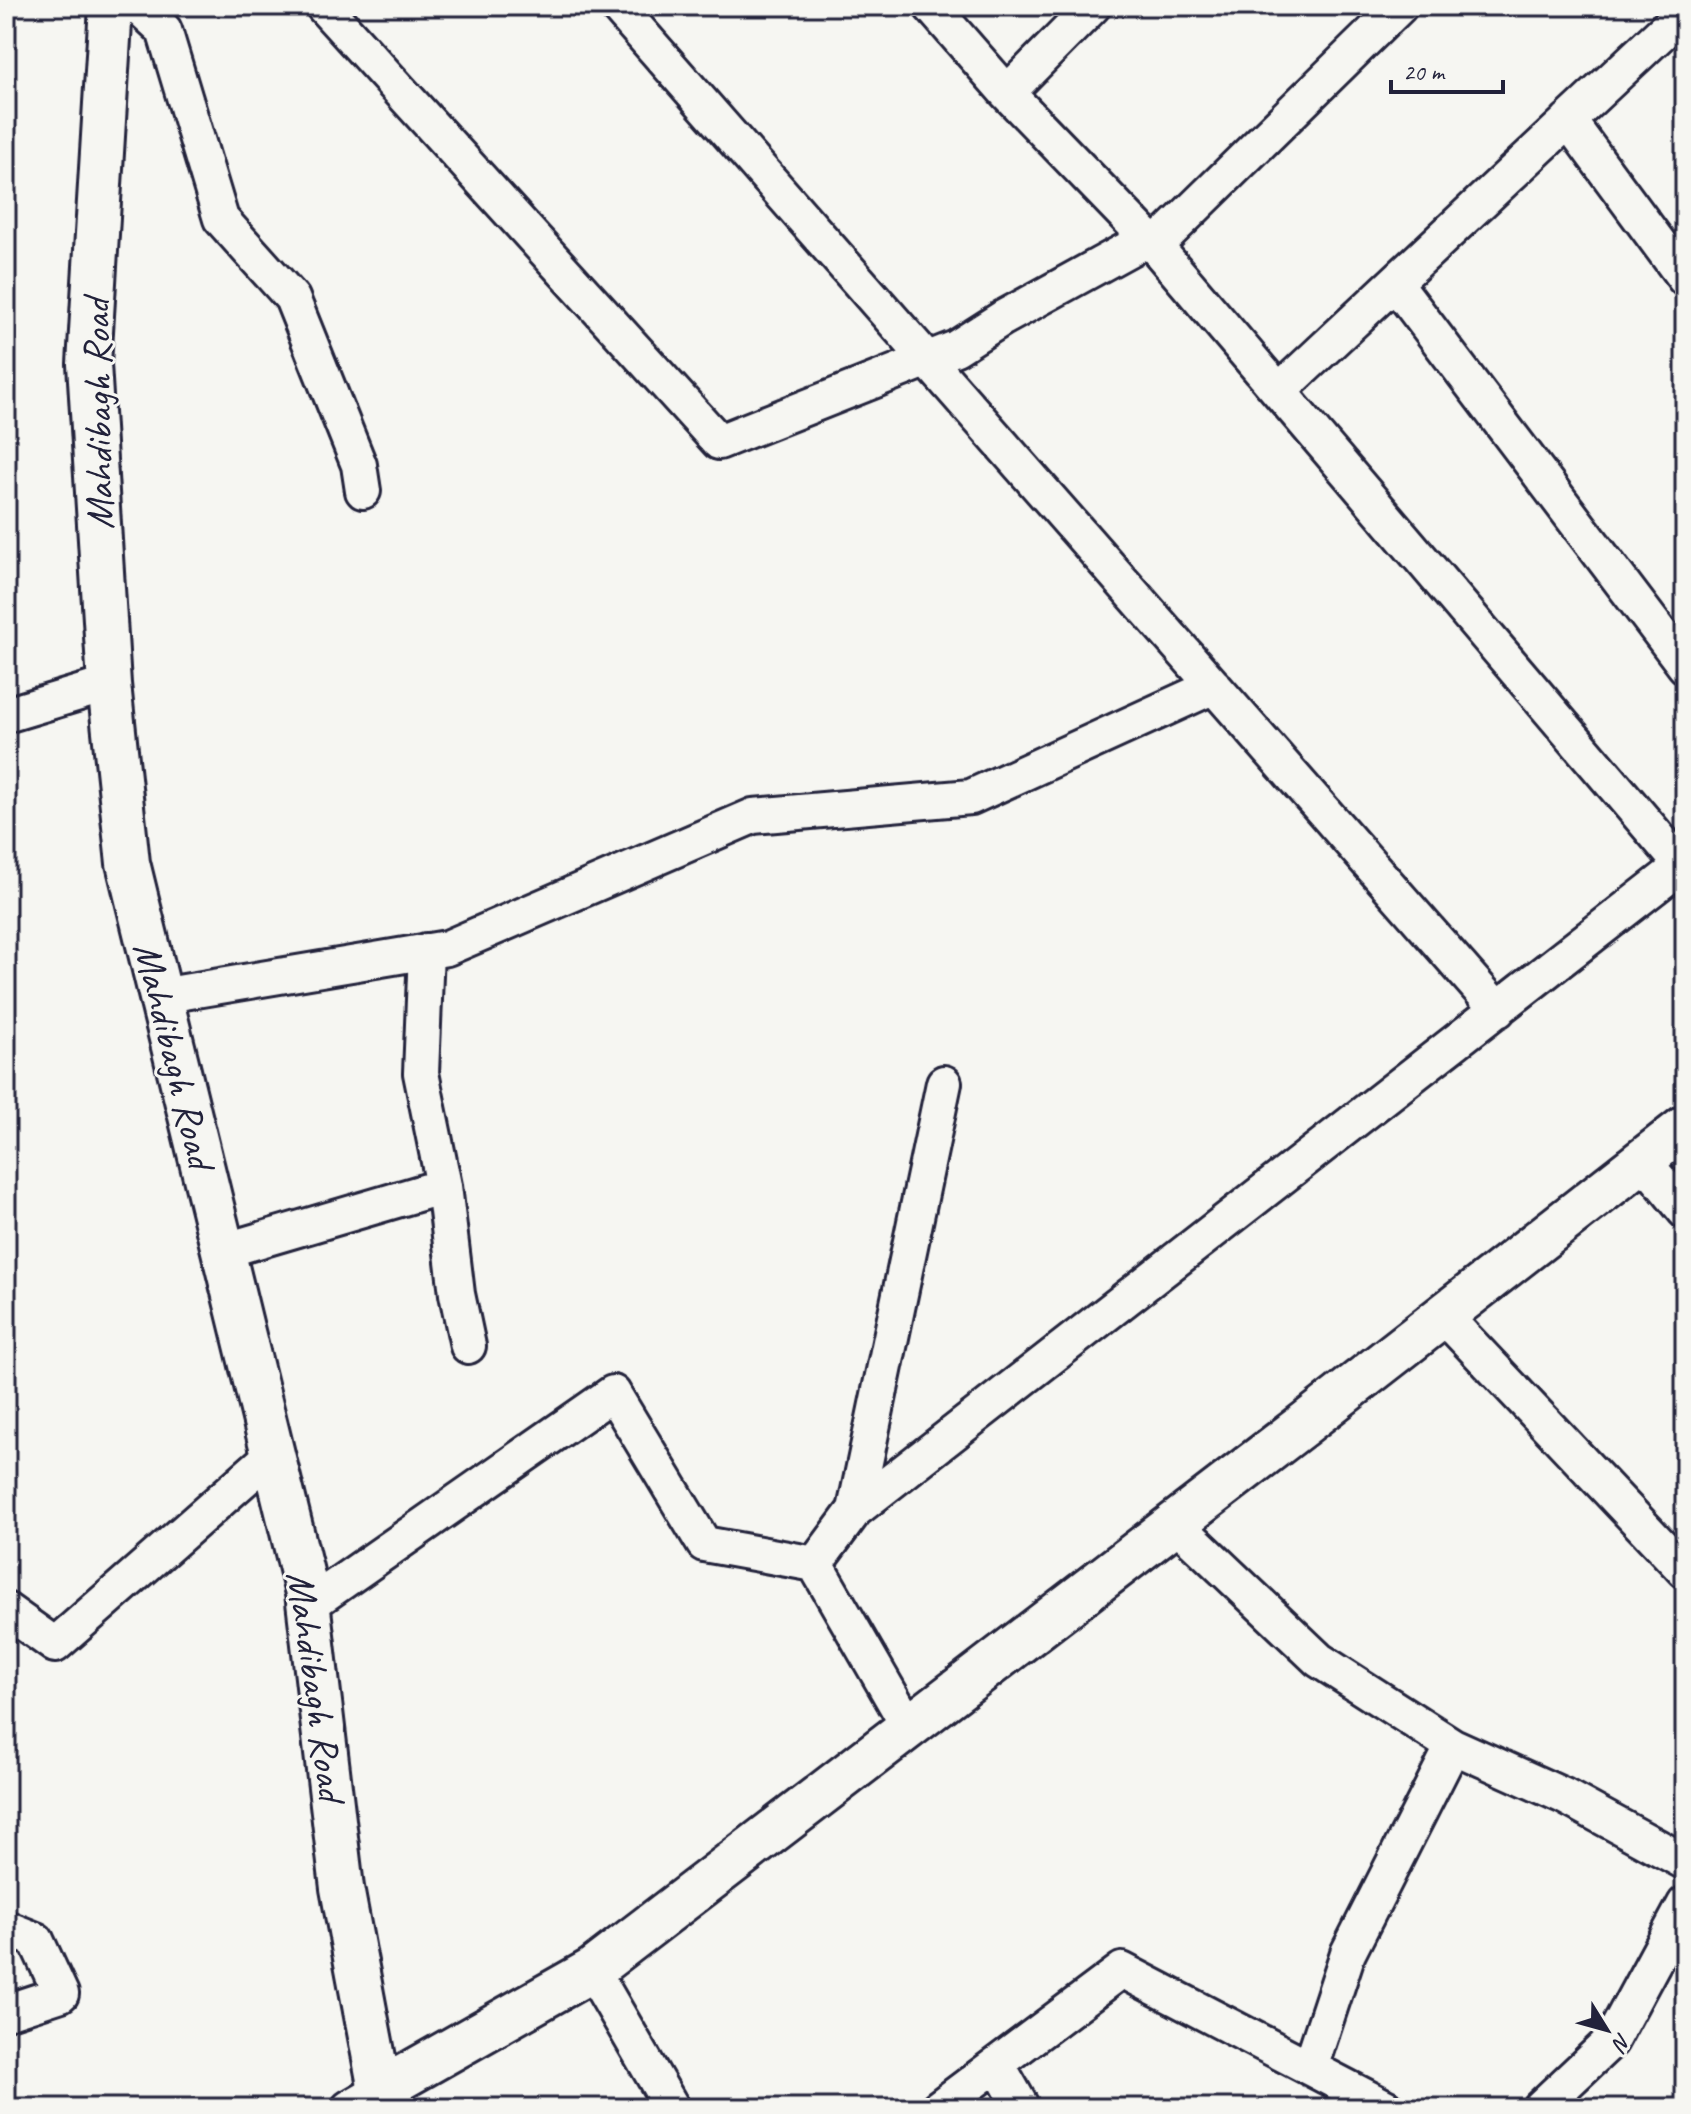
<svg xmlns="http://www.w3.org/2000/svg" width="1691" height="2114" viewBox="0 0 1691 2114" font-family="Caveat,sans-serif">
  <style>
    .lines { fill: none; stroke-linecap: round; stroke-linejoin: round }
    .minor-casing { stroke: #22223b; stroke-width: 40 }
    .tertiary-casing { stroke: #22223b; stroke-width: 48 }
    .minor { stroke: #f6f6f2; stroke-width: 34 }
    .tertiary { stroke: #f6f6f2; stroke-width: 42 }
    .labels { text-anchor: middle; dominant-baseline: central; stroke-width: 6; stroke-linejoin: round; paint-order: stroke }
    .street-label { font-size: 40px; fill: #22223b; stroke: #f6f6f2 }
  </style>
  <rect width="100%" height="100%" fill="#f6f6f2"/>
  <filter id="ink" filterUnits="userSpaceOnUse"><feTurbulence type="fractalNoise" baseFrequency=".0125" numOctaves="2"/><feDisplacementMap in="SourceGraphic" scale="16" xChannelSelector="R" yChannelSelector="G"/><feConvolveMatrix kernelMatrix="1 2 1 2 8 2 1 2 1" color-interpolation-filters="sRGB"/></filter>
  <g filter="url(#ink)">
    <g class="lines">
      <defs>
        <path id="minor" d="M 138,6 L 164,30 L 221,219 L 292,298 L 359,465 L 363,491
          M 323,6 L 719,442 L 956,348 L 1003,318 L 1147,239
          M 617,6 L 1498,1010
          M 931,6 L 1007,93 L 1093,6
          M 1007,93 L 1155,246 L 1685,869
          M 1568,120 L 1685,279
          M 1155,246 L 1400,6
          M 1395,283 L 1685,666
          M 1279,391 L 1685,11
          M 6,715 L 109,684
          M 426,951 L 421,1073 L 444,1186 L 457,1294 L 468,1346
          M 160,996 L 447,948 L 753,816 L 971,797 L 1214,686
          M 944,1083 L 855,1510 L 1685,863
          M 1643,1160 L 1685,1211
          M 223,1251 L 444,1186
          M 1443,1315 L 1685,1571
          M 855,1510 L 815,1564 L 909,1727
          M 1175,1523 L 1319,1660 L 1453,1746 L 1564,1796 L 1685,1862
          M 309,1605 L 613,1393 L 704,1544 L 815,1564
          M 6,1610 L 55,1645 L 273,1454
          M 6,1928 L 36,1940 L 61,1994 L 6,2012
          M 592,1970 L 672,2108
          M 997,2064 L 1022,2108
          M 1310,2068 L 1348,1953 L 1453,1746
          M 349,2108 L 380,2090
          M 938,2108 L 1122,1970 L 1387,2108
          M 1540,2108 L 1611,2041 L 1685,1904"/>
        <path id="tertiary" d="M 111,6 L 89,364 L 109,684 L 128,863 L 307,1593 L 342,1888 L 380,2090 L 386,2108
          M 380,2090 L 592,1970 L 1303,1425 L 1685,1127"/>
      </defs>
      <!-- minor casing -->
      <use href="#minor" class="minor-casing"/>
      <!-- tertiary casing -->
      <use href="#tertiary" class="tertiary-casing"/>
      <!-- minor -->
      <use href="#minor" class="minor"/>
      <!-- tertiary -->
      <use href="#tertiary" class="tertiary"/>
    </g>
  </g>
  <g class="labels">
    <!-- street labels -->
    <g class="street-label">
      <text transform="translate(98 414) rotate(-91)">Mahdibagh Road</text>
      <text transform="translate(174 1055) rotate(76)">Mahdibagh Road</text>
      <text transform="translate(316 1686) rotate(82)">Mahdibagh Road</text>
    </g>
  </g>
  <!-- margin -->
  <rect width="1691" height="2114" fill="none" stroke="#f6f6f2" stroke-width="32"/>
  <rect x="16" y="16" width="1659" height="2082" fill="none" stroke="#22223b" stroke-width="3" filter="url(#ink)"/>
  <!-- north arrow -->
  <g transform="translate(1607 2030) rotate(127)" stroke="#f6f6f2" stroke-width="6" paint-order="stroke">
  <path d="M0-6L14 30L0 20L-14 30Z" fill="#22223b"/>
  <text y="-12" font-size="22" font-weight="bold" text-anchor="middle" fill="#22223b">N</text>
  </g>
  <!-- scale -->
  <path d="M1391 80v12h112v-12" fill="none" stroke="#22223b" stroke-width="4"/>
  <text x="1403" y="80" font-size="24" fill="#22223b" stroke="#f6f6f2" stroke-width="6" paint-order="stroke">20 m</text>
</svg>
